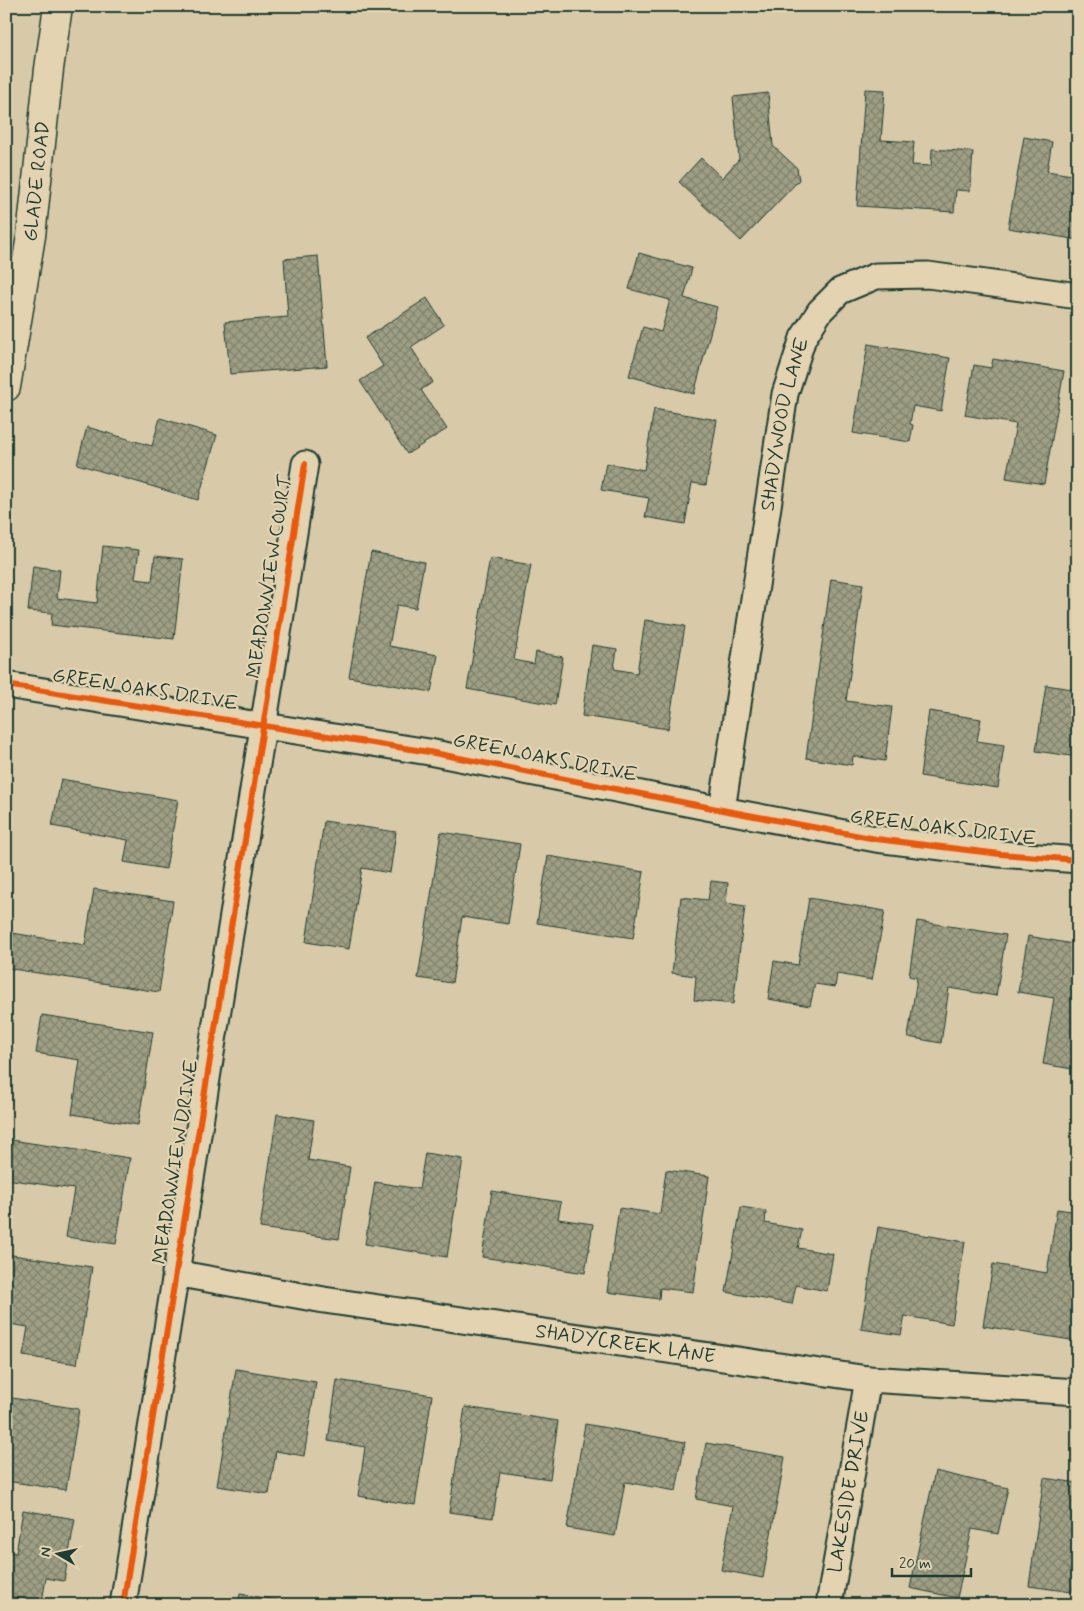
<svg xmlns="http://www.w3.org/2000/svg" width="1084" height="1611" viewBox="0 0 1084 1611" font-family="Mynerve,sans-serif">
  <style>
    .building { fill: url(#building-cross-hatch); stroke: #1f3d34 }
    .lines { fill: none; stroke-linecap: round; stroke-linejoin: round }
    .street-casing { stroke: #1f3d34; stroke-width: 29 }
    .secondary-casing { stroke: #1f3d34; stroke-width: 31 }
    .street { stroke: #e4d3b0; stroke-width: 25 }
    .secondary { stroke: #e4d3b0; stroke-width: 28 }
    .cycleway-casing { stroke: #e4d3b0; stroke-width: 9 }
    .cycleway { stroke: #e8590c; stroke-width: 6 }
    .labels { text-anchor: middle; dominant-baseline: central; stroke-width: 4.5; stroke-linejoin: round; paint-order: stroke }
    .street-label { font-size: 20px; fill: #1f3d34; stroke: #e4d3b0 }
  </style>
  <defs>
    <pattern id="building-cross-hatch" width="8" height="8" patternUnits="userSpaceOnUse" patternTransform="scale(1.25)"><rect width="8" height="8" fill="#9f9f84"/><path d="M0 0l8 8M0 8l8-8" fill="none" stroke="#81836d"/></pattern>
  </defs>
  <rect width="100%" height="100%" fill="#d8caa8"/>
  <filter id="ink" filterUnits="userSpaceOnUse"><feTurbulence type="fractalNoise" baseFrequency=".02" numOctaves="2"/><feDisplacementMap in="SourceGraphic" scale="10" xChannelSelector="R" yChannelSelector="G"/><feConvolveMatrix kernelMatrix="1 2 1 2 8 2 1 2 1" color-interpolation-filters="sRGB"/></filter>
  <g filter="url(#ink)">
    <!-- building -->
    <path class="building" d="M 865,89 L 885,90 L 881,140 L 914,142 L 912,165 L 931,166 L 932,149 L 973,152 L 970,191 L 956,190 L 954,212 L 857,206 Z
      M 768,93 L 773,146 L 797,168 L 799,180 L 741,241 L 679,182 L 701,158 L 722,178 L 739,159 L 733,97 Z
      M 1024,137 L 1052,142 L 1047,171 L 1078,176 L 1078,240 L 1008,228 Z
      M 639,253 L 692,268 L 684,298 L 717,307 L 694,394 L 629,376 L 643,327 L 661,332 L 670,300 L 629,289 Z
      M 318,256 L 327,366 L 230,374 L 225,322 L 288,317 L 284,259 Z
      M 427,298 L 444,325 L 411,347 L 433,382 L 421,390 L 447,429 L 407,454 L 360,381 L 383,366 L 365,338 Z
      M 868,344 L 950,358 L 941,411 L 913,406 L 910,424 L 913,425 L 910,442 L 853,433 Z
      M 993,359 L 1064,371 L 1044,484 L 1006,478 L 1016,424 L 965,415 L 974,365 L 991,368 Z
      M 654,409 L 717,420 L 706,485 L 692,483 L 685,524 L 645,517 L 649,498 L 601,490 L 606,463 L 644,470 Z
      M 160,418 L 217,435 L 198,500 L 77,464 L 87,427 L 152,446 Z
      M 103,546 L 139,550 L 135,579 L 152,581 L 155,556 L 183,559 L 174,639 L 51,625 L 52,613 L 28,611 L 33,566 L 60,570 L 57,598 L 97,603 Z
      M 371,552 L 424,562 L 416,608 L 397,605 L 389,646 L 438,655 L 431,692 L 349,677 Z
      M 490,558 L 531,565 L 514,660 L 534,664 L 536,652 L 563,657 L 555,705 L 467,689 Z
      M 831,579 L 863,584 L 846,701 L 892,707 L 885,761 L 853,756 L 852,765 L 806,758 Z
      M 645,620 L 685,626 L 668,729 L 582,716 L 592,645 L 617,649 L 614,669 L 637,673 Z
      M 1046,685 L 1078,690 L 1078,757 L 1036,751 Z
      M 929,711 L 981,719 L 977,741 L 1004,745 L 998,788 L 920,776 Z
      M 61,779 L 178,800 L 166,869 L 124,862 L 128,840 L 52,826 Z
      M 324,821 L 396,832 L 390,873 L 362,868 L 349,949 L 306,942 Z
      M 441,832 L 520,844 L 508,924 L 462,917 L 452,983 L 418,978 Z
      M 548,856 L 644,872 L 633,938 L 537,923 Z
      M 711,881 L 728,883 L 726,903 L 745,906 L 733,1004 L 694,1000 L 696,976 L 672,973 L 681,897 L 708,900 Z
      M 94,889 L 173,901 L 159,992 L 6,968 L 6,932 L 85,945 Z
      M 809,898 L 885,911 L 872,980 L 837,974 L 835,987 L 815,984 L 810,1006 L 768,999 L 774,961 L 798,965 Z
      M 917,921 L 1006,935 L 996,996 L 949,988 L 941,1043 L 908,1037 L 917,978 L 909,976 Z
      M 1028,936 L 1078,945 L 1078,1070 L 1043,1064 L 1054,998 L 1018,992 Z
      M 42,1015 L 153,1032 L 138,1125 L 72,1114 L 80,1060 L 36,1053 Z
      M 277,1114 L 314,1120 L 308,1160 L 350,1167 L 339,1239 L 260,1228 Z
      M 11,1140 L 130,1158 L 116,1244 L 66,1237 L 74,1189 L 6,1179 L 6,1166 Z
      M 425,1153 L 463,1159 L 447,1257 L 365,1244 L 375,1182 L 419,1189 Z
      M 666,1170 L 709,1176 L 693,1292 L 660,1288 L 659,1299 L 607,1292 L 619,1208 L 660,1214 Z
      M 492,1191 L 561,1202 L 558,1219 L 593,1224 L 585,1273 L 482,1257 Z
      M 741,1207 L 766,1211 L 765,1223 L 802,1230 L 798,1248 L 833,1254 L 827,1291 L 796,1285 L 792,1304 L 726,1292 Z
      M 1057,1209 L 1078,1212 L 1077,1341 L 983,1326 L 993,1264 L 1047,1273 Z
      M 878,1227 L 965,1242 L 952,1324 L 905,1316 L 901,1335 L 861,1329 Z
      M 6,1254 L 92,1267 L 77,1364 L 23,1356 L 28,1327 L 9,1324 L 12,1306 L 6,1305 Z
      M 236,1369 L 316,1382 L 304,1456 L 276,1451 L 269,1494 L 217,1486 Z
      M 337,1380 L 432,1395 L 415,1505 L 358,1496 L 365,1447 L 328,1441 Z
      M 6,1397 L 79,1409 L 66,1490 L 6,1481 Z
      M 465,1407 L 558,1421 L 550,1479 L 500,1472 L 493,1518 L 449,1512 Z
      M 585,1424 L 685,1442 L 676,1491 L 625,1482 L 615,1536 L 567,1528 Z
      M 706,1443 L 785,1457 L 763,1578 L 721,1570 L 733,1506 L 696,1499 Z
      M 935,1471 L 1008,1488 L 998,1534 L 972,1529 L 957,1598 L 910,1588 Z
      M 1044,1478 L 1078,1483 L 1078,1555 L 1072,1592 L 1029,1586 Z
      M 23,1510 L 75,1519 L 64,1581 L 46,1578 L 42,1602 L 6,1596 L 6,1551 L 16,1553 Z
      M 240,1594 L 303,1604 L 303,1605 L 238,1605 Z"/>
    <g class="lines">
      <defs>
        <g id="street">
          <path d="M 6,685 L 429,752 L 722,810 L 876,839 L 1000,854 L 1078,860"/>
          <path id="s1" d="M 722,810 L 785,394 L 803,338 L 820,311 L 840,291 L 876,276 L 928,275 L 1078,296"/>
          <path id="s2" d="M 175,1273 L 324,1300 L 868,1379 L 1078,1392"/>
          <path d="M 123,1605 L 305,464"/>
          <path id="s3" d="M 829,1605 L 868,1379"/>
        </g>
        <g id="secondary">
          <path id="s4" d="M 6,387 L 31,236 L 49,69 L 58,6"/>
        </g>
      </defs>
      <!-- street casing -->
      <use href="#street" class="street-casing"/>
      <!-- secondary casing -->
      <use href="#secondary" class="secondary-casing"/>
      <!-- street -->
      <use href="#street" class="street"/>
      <!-- secondary -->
      <use href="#secondary" class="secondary"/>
      <defs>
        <path id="cycleway" d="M 6,685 L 429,752 L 722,810 L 876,839 L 1000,854 L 1078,860
          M 123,1605 L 305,464"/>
      </defs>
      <!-- cycleway casing -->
      <use href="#cycleway" class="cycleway-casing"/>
      <!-- cycleway -->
      <use href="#cycleway" class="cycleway"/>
    </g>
  </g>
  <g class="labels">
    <!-- street labels -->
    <g class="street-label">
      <text stroke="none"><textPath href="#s4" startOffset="208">GLADE ROAD</textPath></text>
      <text stroke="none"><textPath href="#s1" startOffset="391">SHADYWOOD LANE</textPath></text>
      <text transform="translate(270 577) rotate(-81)">MEADOWVIEW COURT</text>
      <text transform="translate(145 690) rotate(9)">GREEN OAKS DRIVE</text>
      <text transform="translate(545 758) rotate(11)">GREEN OAKS DRIVE</text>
      <text transform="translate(943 828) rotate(7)">GREEN OAKS DRIVE</text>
      <text transform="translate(176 1162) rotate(-81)">MEADOWVIEW DRIVE</text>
      <text stroke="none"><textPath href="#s2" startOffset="456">SHADYCREEK LANE</textPath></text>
      <text stroke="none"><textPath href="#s3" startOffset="115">LAKESIDE DRIVE</textPath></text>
    </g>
  </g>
  <!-- margin -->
  <rect width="1084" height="1611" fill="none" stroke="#e4d3b0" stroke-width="25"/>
  <rect x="12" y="12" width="1059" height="1586" fill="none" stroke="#1f3d34" stroke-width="2" filter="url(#ink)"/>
  <!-- north arrow -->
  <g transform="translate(58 1554) rotate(279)" stroke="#e4d3b0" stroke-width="4" paint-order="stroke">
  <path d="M0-4L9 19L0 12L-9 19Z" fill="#1f3d34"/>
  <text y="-8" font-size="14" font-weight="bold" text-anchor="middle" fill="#1f3d34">N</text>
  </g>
  <!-- scale -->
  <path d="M892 1568v8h79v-8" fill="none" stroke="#1f3d34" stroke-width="2.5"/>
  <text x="899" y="1568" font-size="15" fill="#1f3d34" stroke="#e4d3b0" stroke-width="4" paint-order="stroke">20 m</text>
</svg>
